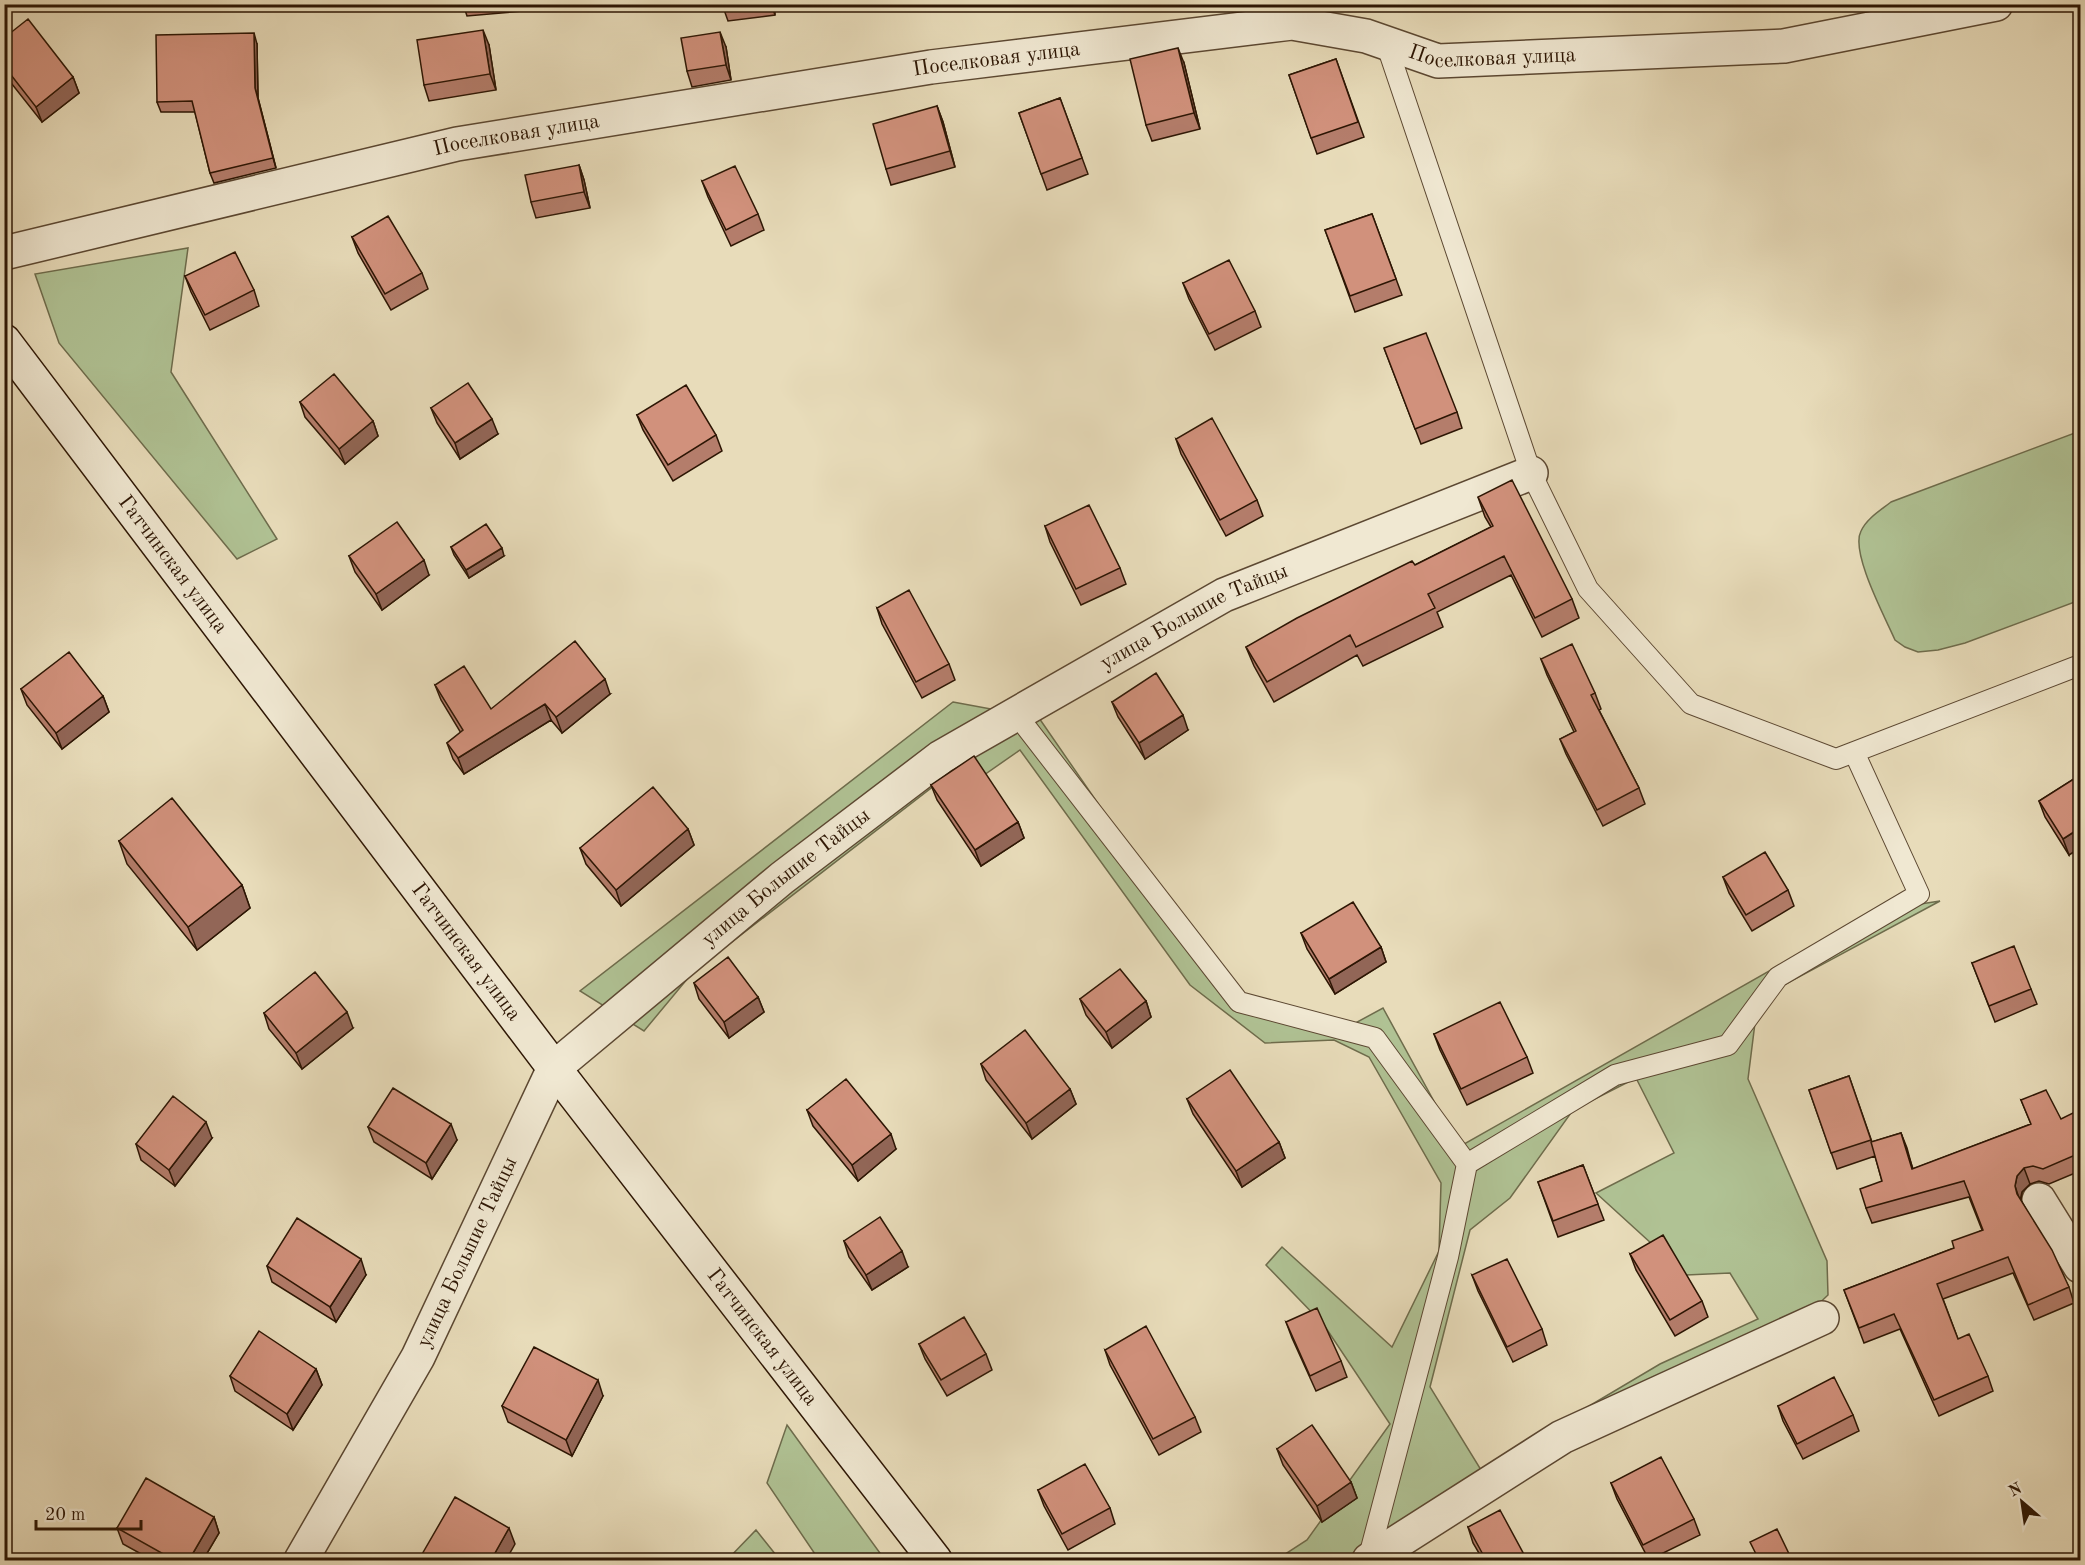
<svg xmlns="http://www.w3.org/2000/svg" width="2085" height="1565" viewBox="0 0 2085 1565" font-family="'Old Standard TT',serif">
  <style>
    .green { fill: #b0c294; stroke: #6e6c4c; stroke-width: 1.5; fill-rule: evenodd }
    .lines { fill: none; stroke-linecap: round; stroke-linejoin: round }
    .service-casing { stroke: #5c4832; stroke-width: 22 }
    .minor-casing { stroke: #5c4832; stroke-width: 36 }
    .secondary-casing { stroke: #2d1604; stroke-width: 36 }
    .service { stroke: #f0e8d2; stroke-width: 20 }
    .minor { stroke: #f0e8d2; stroke-width: 33 }
    .secondary { stroke: #f0e8d2; stroke-width: 33 }
    .wall { fill: #b47d6b; stroke: #2d1604; stroke-width: 1.5 }
    .shaded-wall { fill: #926657; stroke: #2d1604; stroke-width: 1.5 }
    .building { fill: #d1917c; stroke: #2d1604; stroke-width: 1.5 }
    .labels { text-anchor: middle; dominant-baseline: central; stroke-width: 5; stroke-linejoin: round; paint-order: stroke }
    .street-label { font-size: 21px; fill: #2d1604; stroke: #f0e8d2 }
  </style>
  <rect width="100%" height="100%" fill="#e8dcba"/>
  <filter id="stains"><feTurbulence type="fractalNoise" baseFrequency=".00333" numOctaves="4"/><feColorMatrix values="0 0 0 0 .2 0 0 0 0 .09 0 0 0 0 .02 0 0 0 .5 -.17"/></filter>
  <radialGradient id="worn" r=".72"><stop offset=".6" stop-color="#630" stop-opacity="0"/><stop offset="1" stop-color="#630" stop-opacity=".3"/></radialGradient>
  <!-- green -->
  <path class="green" d="M 188,248 L 171,372 L 277,539 L 237,559 L 59,343 L 35,274 Z
    M 2080,431 L 2080,600 L 1965,643 L 1938,650 L 1918,652 L 1905,647 L 1895,640 C 1885,617 1850,552 1861,531 C 1867,518 1881,510 1891,502 Z
    M 953,702 L 1039,718 L 1233,999 L 1350,1026 L 1383,1008 L 1459,1147 L 1875,911 L 1940,901 L 1758,999 L 1748,1079 L 1827,1261 L 1828,1295 L 1754,1365 L 1618,1420 L 1388,1560 L 1276,1560 L 1307,1540 L 1390,1424 L 1324,1325 L 1266,1265 L 1282,1247 L 1392,1347 L 1439,1251 L 1441,1183 L 1369,1057 L 1334,1040 L 1265,1043 L 1190,985 L 1020,750 L 984,775 L 970,758 L 693,972 L 644,1031 L 580,991 ZM 1636,1078 L 1674,1153 L 1596,1193 L 1686,1275 L 1730,1273 L 1758,1319 L 1660,1364 L 1481,1470 L 1430,1387 L 1470,1230 L 1510,1198 L 1573,1110 Z
    M 787,1425 L 885,1560 L 819,1560 L 767,1483 Z
    M 756,1530 L 780,1560 L 727,1560 Z"/>
  <g class="lines">
    <defs>
      <path id="service" d="M 1386,43 L 1531,473 L 1588,589 L 1691,704 L 1836,759 L 2080,665
        M 1016,714 L 1239,1002 L 1375,1038 L 1467,1164
        M 1368,1560 L 1448,1257 L 1467,1164 L 1615,1075 L 1728,1045 L 1778,977 L 1919,894 L 1854,752"/>
      <g id="minor">
        <path id="s1" d="M 4,253 L 457,144 L 931,67 L 1292,23 L 1366,36 L 1438,61 L 1784,46 L 1996,4"/>
        <path d="M 2039,1200 L 2080,1266"/>
        <path id="s2" d="M 301,1560 L 418,1357 L 554,1068 L 782,878 L 941,757 L 1224,595 L 1531,473"/>
        <path d="M 1369,1560 L 1562,1437 L 1822,1318"/>
      </g>
      <g id="secondary">
        <path id="s3" d="M 4,341 L 554,1068 L 935,1560"/>
      </g>
    </defs>
    <!-- service casing -->
    <use href="#service" class="service-casing"/>
    <!-- minor casing -->
    <use href="#minor" class="minor-casing"/>
    <!-- secondary casing -->
    <use href="#secondary" class="secondary-casing"/>
    <!-- service -->
    <use href="#service" class="service"/>
    <!-- minor -->
    <use href="#minor" class="minor"/>
    <!-- secondary -->
    <use href="#secondary" class="secondary"/>
  </g>
  <!-- wall -->
  <path class="wall" d="M 463,4 L 556,4 L 556,8 L 467,16 Z
    M 722,4 L 774,4 L 775,15 L 728,21 Z
    M 4,38 L 73,77 L 79,93 L 42,122 L 4,74 Z
    M 257,44 L 258,98 L 276,168 L 214,183 L 210,173 L 195,112 L 161,112 L 157,102 Z
    M 489,45 L 496,90 L 429,101 L 424,85 Z
    M 726,47 L 731,80 L 692,87 L 687,71 Z
    M 1336,59 L 1364,137 L 1317,154 L 1289,75 Z
    M 1184,63 L 1200,129 L 1152,141 L 1146,125 Z
    M 1060,98 L 1088,174 L 1047,190 L 1019,113 Z
    M 937,106 L 943,122 L 955,167 L 891,185 L 886,169 Z
    M 579,165 L 584,180 L 590,208 L 536,218 L 531,202 Z
    M 702,181 L 758,214 L 764,230 L 731,246 L 708,197 Z
    M 1372,214 L 1402,295 L 1355,312 L 1325,230 Z
    M 352,237 L 422,273 L 428,289 L 391,310 L 358,253 Z
    M 185,276 L 254,290 L 259,306 L 210,330 L 191,292 Z
    M 1183,283 L 1255,311 L 1261,327 L 1215,350 L 1189,299 Z
    M 1384,348 L 1457,412 L 1462,428 L 1421,444 Z
    M 300,402 L 373,421 L 378,436 L 345,464 L 305,417 Z
    M 431,408 L 498,434 L 460,459 L 437,423 Z
    M 637,415 L 716,435 L 722,451 L 673,481 L 643,430 Z
    M 1176,439 L 1257,500 L 1263,516 L 1226,536 L 1181,454 Z
    M 1478,497 L 1572,599 L 1579,618 L 1542,637 L 1511,575 L 1437,612 L 1443,627 L 1363,666 L 1357,655 L 1274,702 L 1254,666 L 1246,647 L 1415,565 L 1491,527 L 1485,517 Z
    M 1045,526 L 1120,568 L 1126,584 L 1081,605 L 1050,542 Z
    M 451,547 L 504,556 L 469,578 L 454,555 Z
    M 349,556 L 429,575 L 382,610 L 355,572 Z
    M 877,608 L 949,664 L 955,680 L 922,698 L 882,624 Z
    M 1541,659 L 1595,693 L 1601,709 L 1599,710 L 1639,788 L 1645,804 L 1603,826 L 1566,754 L 1560,739 L 1574,732 L 1547,675 Z
    M 435,685 L 491,709 L 610,694 L 562,733 L 551,720 L 464,774 L 453,759 L 447,743 L 461,733 L 441,700 Z
    M 21,689 L 103,696 L 109,712 L 62,749 L 27,705 Z
    M 1112,702 L 1188,730 L 1145,759 L 1118,717 Z
    M 2080,775 L 2069,855 L 2045,817 L 2039,801 Z
    M 931,785 L 1018,822 L 1024,838 L 981,866 L 937,800 Z
    M 688,829 L 694,845 L 621,906 L 586,864 L 580,848 Z
    M 119,841 L 242,885 L 250,908 L 197,950 L 127,864 Z
    M 1723,877 L 1788,890 L 1794,906 L 1752,931 L 1729,893 Z
    M 1301,933 L 1381,947 L 1386,962 L 1335,994 L 1307,949 Z
    M 1972,963 L 2031,989 L 2037,1004 L 1995,1022 Z
    M 694,983 L 758,997 L 764,1012 L 729,1038 L 699,999 Z
    M 1080,999 L 1146,1001 L 1151,1017 L 1112,1048 L 1086,1015 Z
    M 264,1013 L 353,1028 L 302,1069 L 269,1029 Z
    M 1434,1034 L 1527,1057 L 1533,1073 L 1467,1105 L 1440,1050 Z
    M 981,1064 L 1070,1089 L 1076,1104 L 1032,1139 L 986,1080 Z
    M 1849,1076 L 1872,1142 L 1901,1133 L 1913,1169 L 2031,1124 L 2021,1100 L 2061,1119 L 2080,1120 L 2080,1171 L 2049,1184 L 2039,1181 L 2030,1184 L 2022,1192 L 2021,1200 L 2069,1287 L 2074,1303 L 2034,1320 L 2013,1273 L 1943,1299 L 1958,1339 L 1988,1376 L 1993,1391 L 1939,1416 L 1900,1329 L 1864,1343 L 1844,1290 L 1954,1248 L 1982,1230 L 1969,1197 L 1872,1223 L 1866,1208 L 1882,1181 L 1875,1156 L 1837,1169 L 1809,1090 Z
    M 1187,1099 L 1279,1142 L 1285,1158 L 1242,1187 L 1193,1114 Z
    M 807,1110 L 896,1149 L 858,1181 L 813,1126 Z
    M 368,1127 L 457,1140 L 432,1179 L 374,1142 Z
    M 212,1138 L 175,1186 L 141,1160 L 136,1144 Z
    M 1583,1165 L 1604,1220 L 1558,1237 L 1538,1182 Z
    M 844,1241 L 908,1267 L 872,1290 L 849,1257 Z
    M 1630,1254 L 1702,1301 L 1708,1317 L 1675,1336 L 1636,1270 Z
    M 267,1266 L 366,1275 L 336,1322 L 272,1282 Z
    M 1472,1275 L 1542,1329 L 1547,1345 L 1513,1362 L 1478,1291 Z
    M 1286,1322 L 1341,1361 L 1347,1377 L 1316,1391 L 1292,1338 Z
    M 919,1344 L 986,1354 L 992,1370 L 947,1396 L 925,1359 Z
    M 1105,1350 L 1195,1417 L 1201,1432 L 1159,1455 L 1110,1365 Z
    M 316,1369 L 322,1385 L 293,1430 L 235,1391 L 230,1376 Z
    M 603,1396 L 572,1456 L 508,1422 L 502,1406 Z
    M 1778,1406 L 1853,1415 L 1859,1431 L 1803,1459 L 1783,1421 Z
    M 1277,1449 L 1351,1482 L 1357,1498 L 1322,1522 L 1283,1465 Z
    M 1611,1483 L 1694,1519 L 1700,1535 L 1649,1560 L 1617,1499 Z
    M 1038,1490 L 1110,1508 L 1115,1524 L 1068,1550 L 1044,1506 Z
    M 214,1517 L 219,1533 L 203,1560 L 152,1560 L 123,1544 L 117,1528 Z
    M 1468,1527 L 1527,1560 L 1483,1560 L 1473,1543 Z"/>
  <!-- shaded-wall -->
  <path class="shaded-wall" d="M 771,4 L 774,4 L 775,15 Z
    M 483,30 L 489,45 L 496,90 L 490,74 Z
    M 720,32 L 726,47 L 731,80 L 726,65 Z
    M 254,33 L 257,44 L 258,98 L 276,168 L 273,158 L 255,88 Z
    M 1178,48 L 1184,63 L 1200,129 L 1194,113 Z
    M 73,77 L 79,93 L 42,122 L 36,107 Z
    M 937,106 L 943,122 L 955,167 L 950,151 Z
    M 579,165 L 584,180 L 590,208 L 584,192 Z
    M 492,419 L 498,434 L 460,459 L 455,443 Z
    M 373,421 L 378,436 L 345,464 L 339,449 Z
    M 502,548 L 504,556 L 469,578 L 466,570 Z
    M 424,560 L 429,575 L 382,610 L 376,594 Z
    M 605,679 L 610,694 L 562,733 L 556,717 Z
    M 103,696 L 109,712 L 62,749 L 56,733 Z
    M 545,704 L 551,720 L 464,774 L 458,758 Z
    M 1183,715 L 1188,730 L 1145,759 L 1139,743 Z
    M 1018,822 L 1024,838 L 981,866 L 975,850 Z
    M 2080,828 L 2080,848 L 2069,855 L 2063,839 Z
    M 688,829 L 694,845 L 621,906 L 616,890 Z
    M 242,885 L 250,908 L 197,950 L 188,927 Z
    M 1381,947 L 1386,962 L 1335,994 L 1329,979 Z
    M 758,997 L 764,1012 L 729,1038 L 724,1022 Z
    M 1146,1001 L 1151,1017 L 1112,1048 L 1106,1032 Z
    M 347,1012 L 353,1028 L 302,1069 L 296,1053 Z
    M 1070,1089 L 1076,1104 L 1032,1139 L 1026,1123 Z
    M 206,1122 L 212,1138 L 175,1186 L 169,1170 Z
    M 451,1124 L 457,1140 L 432,1179 L 426,1163 Z
    M 1901,1133 L 1907,1148 L 1917,1185 L 1912,1169 Z
    M 891,1134 L 896,1149 L 858,1181 L 852,1165 Z
    M 1279,1142 L 1285,1158 L 1242,1187 L 1236,1171 Z
    M 2024,1168 L 2030,1184 L 2022,1192 L 2020,1201 L 2015,1186 L 2017,1176 Z
    M 902,1251 L 908,1267 L 872,1290 L 866,1275 Z
    M 361,1259 L 366,1275 L 336,1322 L 330,1307 Z
    M 316,1369 L 322,1385 L 293,1430 L 287,1414 Z
    M 598,1380 L 603,1396 L 572,1456 L 566,1440 Z
    M 1351,1482 L 1357,1498 L 1322,1522 L 1317,1506 Z
    M 214,1517 L 219,1533 L 203,1560 L 189,1560 Z
    M 509,1528 L 515,1544 L 506,1560 L 491,1560 Z"/>
  <!-- building -->
  <path class="building" d="M 28,19 L 73,77 L 36,107 L 4,66 L 4,38 Z
    M 483,30 L 490,74 L 424,85 L 417,40 Z
    M 720,32 L 726,65 L 687,71 L 681,38 Z
    M 254,33 L 255,88 L 273,158 L 210,173 L 192,101 L 157,102 L 156,35 Z
    M 1178,48 L 1194,113 L 1146,125 L 1130,59 Z
    M 1336,59 L 1358,122 L 1311,138 L 1289,75 Z
    M 1060,98 L 1082,158 L 1041,174 L 1019,113 Z
    M 937,106 L 950,151 L 886,169 L 873,124 Z
    M 579,165 L 584,192 L 531,202 L 525,175 Z
    M 735,166 L 758,214 L 726,230 L 702,181 Z
    M 1372,214 L 1396,279 L 1350,296 L 1325,230 Z
    M 388,216 L 422,273 L 385,294 L 352,237 Z
    M 235,252 L 254,290 L 205,315 L 185,276 Z
    M 1229,260 L 1255,311 L 1209,334 L 1183,283 Z
    M 1426,333 L 1457,412 L 1415,429 L 1384,348 Z
    M 334,374 L 373,421 L 339,449 L 300,402 Z
    M 468,383 L 492,419 L 455,443 L 431,408 Z
    M 686,385 L 716,435 L 668,465 L 637,415 Z
    M 1212,418 L 1257,500 L 1220,520 L 1176,439 Z
    M 1512,480 L 1572,599 L 1535,618 L 1504,556 L 1428,594 L 1435,608 L 1356,647 L 1350,635 L 1267,682 L 1246,647 L 1297,618 L 1412,561 L 1415,565 L 1493,526 L 1478,497 Z
    M 1089,505 L 1120,568 L 1076,589 L 1045,526 Z
    M 397,522 L 424,560 L 376,594 L 349,556 Z
    M 486,524 L 502,548 L 466,570 L 451,547 Z
    M 909,590 L 949,664 L 916,682 L 877,608 Z
    M 575,641 L 605,679 L 556,717 L 545,704 L 458,758 L 447,743 L 463,730 L 435,685 L 464,666 L 491,709 Z
    M 1572,644 L 1595,693 L 1591,695 L 1639,788 L 1597,810 L 1560,739 L 1576,731 L 1541,659 Z
    M 69,652 L 103,696 L 56,733 L 21,689 Z
    M 1156,673 L 1183,715 L 1139,743 L 1112,702 Z
    M 974,756 L 1018,822 L 975,850 L 931,785 Z
    M 2080,775 L 2080,828 L 2063,839 L 2039,801 Z
    M 653,787 L 688,829 L 616,890 L 580,848 Z
    M 172,798 L 242,885 L 188,927 L 119,841 Z
    M 1765,852 L 1788,890 L 1746,915 L 1723,877 Z
    M 1353,902 L 1381,947 L 1329,979 L 1301,933 Z
    M 2014,946 L 2031,989 L 1989,1006 L 1972,963 Z
    M 728,957 L 758,997 L 724,1022 L 694,983 Z
    M 1120,969 L 1146,1001 L 1106,1032 L 1080,999 Z
    M 315,972 L 347,1012 L 296,1053 L 264,1013 Z
    M 1500,1002 L 1527,1057 L 1461,1089 L 1434,1034 Z
    M 1025,1030 L 1070,1089 L 1026,1123 L 981,1064 Z
    M 1230,1070 L 1279,1142 L 1236,1171 L 1187,1099 Z
    M 1849,1076 L 1871,1140 L 1831,1153 L 1809,1090 Z
    M 846,1079 L 891,1134 L 852,1165 L 807,1110 Z
    M 393,1088 L 451,1124 L 426,1163 L 368,1127 Z
    M 2046,1090 L 2061,1119 L 2077,1111 L 2080,1120 L 2080,1153 L 2043,1169 L 2033,1166 L 2024,1168 L 2017,1176 L 2015,1186 L 2017,1194 L 2052,1250 L 2069,1287 L 2028,1305 L 2008,1257 L 1937,1284 L 1958,1339 L 1969,1334 L 1988,1376 L 1934,1400 L 1894,1314 L 1859,1328 L 1844,1290 L 1954,1248 L 1952,1241 L 1983,1230 L 1964,1181 L 1866,1208 L 1860,1189 L 1882,1181 L 1871,1142 L 1901,1133 L 1912,1169 L 2031,1124 L 2021,1100 Z
    M 173,1096 L 206,1122 L 169,1170 L 136,1144 Z
    M 1583,1165 L 1598,1204 L 1553,1221 L 1538,1182 Z
    M 880,1217 L 902,1251 L 866,1275 L 844,1241 Z
    M 297,1218 L 361,1259 L 330,1307 L 267,1266 Z
    M 1663,1235 L 1702,1301 L 1670,1320 L 1630,1254 Z
    M 1507,1259 L 1542,1329 L 1507,1347 L 1472,1275 Z
    M 1317,1308 L 1341,1361 L 1310,1376 L 1286,1322 Z
    M 964,1317 L 986,1354 L 941,1380 L 919,1344 Z
    M 1146,1326 L 1195,1417 L 1153,1439 L 1105,1350 Z
    M 259,1331 L 316,1369 L 287,1414 L 230,1376 Z
    M 534,1347 L 598,1380 L 566,1440 L 502,1406 Z
    M 1834,1377 L 1853,1415 L 1797,1444 L 1778,1406 Z
    M 1312,1425 L 1351,1482 L 1317,1506 L 1277,1449 Z
    M 1661,1457 L 1694,1519 L 1643,1545 L 1611,1483 Z
    M 1085,1464 L 1110,1508 L 1062,1534 L 1038,1490 Z
    M 146,1478 L 214,1517 L 189,1560 L 174,1560 L 117,1528 Z
    M 455,1497 L 509,1528 L 491,1560 L 428,1560 L 421,1556 Z
    M 1500,1510 L 1527,1560 L 1486,1560 L 1468,1527 Z
    M 1777,1529 L 1792,1560 L 1759,1560 L 1750,1542 Z"/>
  <g class="labels">
    <!-- street labels -->
    <g class="street-label">
      <text stroke="none"><textPath href="#s1" startOffset="1515">Поселковая улица</textPath></text>
      <text stroke="none"><textPath href="#s1" startOffset="1012">Поселковая улица</textPath></text>
      <text stroke="none"><textPath href="#s1" startOffset="526">Поселковая улица</textPath></text>
      <text stroke="none"><textPath href="#s3" startOffset="280">Гатчинская улица</textPath></text>
      <text stroke="none"><textPath href="#s2" startOffset="1340">улица Большие Тайцы</textPath></text>
      <text stroke="none"><textPath href="#s2" startOffset="854">улица Большие Тайцы</textPath></text>
      <text stroke="none"><textPath href="#s3" startOffset="766">Гатчинская улица</textPath></text>
      <text stroke="none"><textPath href="#s2" startOffset="350">улица Большие Тайцы</textPath></text>
      <text stroke="none"><textPath href="#s3" startOffset="1252">Гатчинская улица</textPath></text>
    </g>
  </g>
  <!-- margin -->
  <rect width="2085" height="1565" fill="none" stroke="#e8dcba" stroke-width="24"/>
  <rect x="6" y="6" width="2073" height="1553" fill="none" stroke="#2d1604" stroke-width="3"/>
  <rect x="12" y="12" width="2061" height="1541" fill="none" stroke="#2d1604" stroke-width="1.5"/>
  <!-- north arrow -->
  <g transform="translate(2022 1502) rotate(331)" stroke="#f0e8d2" stroke-width="4.5" paint-order="stroke">
  <path d="M0-4.5L10 22L0 15L-10 22Z" fill="#2d1604"/>
  <text y="-9" font-size="16" font-weight="bold" text-anchor="middle" fill="#2d1604">N</text>
  </g>
  <!-- scale -->
  <path d="M36 1520v9h105v-9" fill="none" stroke="#2d1604" stroke-width="3"/>
  <text x="45" y="1520" font-size="18" fill="#2d1604" stroke="#f0e8d2" stroke-width="4.5" paint-order="stroke">20 m</text>
  <rect width="100%" height="100%" filter="url(#stains)"/>
  <rect width="100%" height="100%" fill="url(#worn)"/>
</svg>
